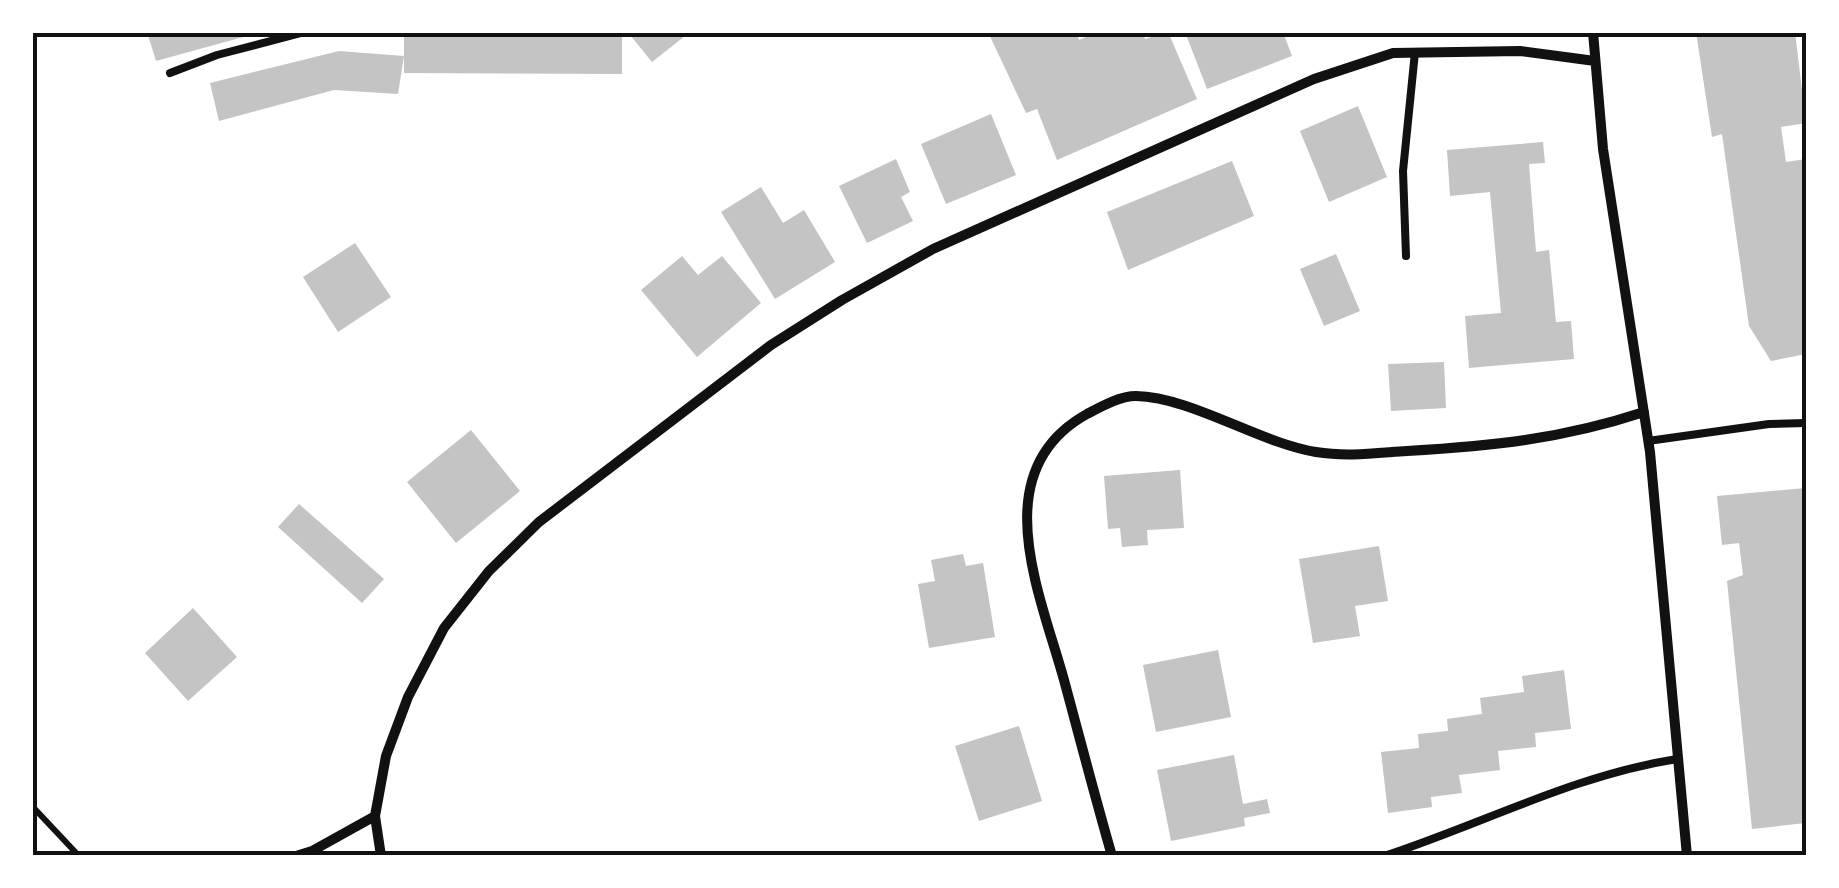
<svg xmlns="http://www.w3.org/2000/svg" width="1839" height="888" viewBox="0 0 1839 888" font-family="'Sofia Sans Condensed',sans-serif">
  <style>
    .building { fill: #c4c4c4 }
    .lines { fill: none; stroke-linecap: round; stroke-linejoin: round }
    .path { stroke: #111; stroke-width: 6 }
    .service { stroke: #111; stroke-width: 8 }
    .minor { stroke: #111; stroke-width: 10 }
    .neatline { fill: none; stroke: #111; stroke-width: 4 }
  </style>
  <rect width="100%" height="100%" fill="#fff"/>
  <!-- building -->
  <path class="building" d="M 156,32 L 254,32 L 254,34 L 156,61 L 148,35 Z
    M 633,32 L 690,32 L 652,62 L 630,35 Z
    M 988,32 L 1076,32 L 1079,40 L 1097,32 L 1143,32 L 1145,39 L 1168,32 L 1197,99 L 1057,160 L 1037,109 L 1026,113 Z
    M 1185,32 L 1283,32 L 1292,56 L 1207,89 Z
    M 1696,32 L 1795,32 L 1806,123 L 1781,127 L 1786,162 L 1806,159 L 1806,354 L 1771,361 L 1749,326 L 1722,134 L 1712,137 Z
    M 404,35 L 622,35 L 622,74 L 404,73 Z
    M 339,51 L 404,56 L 398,94 L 334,90 L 219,121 L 210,83 Z
    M 1358,106 L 1387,177 L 1329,202 L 1300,131 Z
    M 991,114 L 1016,175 L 946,204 L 921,144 Z
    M 1543,142 L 1545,163 L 1529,164 L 1536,252 L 1549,250 L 1556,322 L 1571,321 L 1574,359 L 1469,368 L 1465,316 L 1501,313 L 1490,192 L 1450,196 L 1447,150 Z
    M 896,159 L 910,192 L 901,197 L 913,221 L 867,243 L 839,186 Z
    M 1232,161 L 1254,216 L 1128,270 L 1107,212 Z
    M 761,187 L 783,223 L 804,210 L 835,262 L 775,299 L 721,212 Z
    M 355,243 L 391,297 L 338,332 L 303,277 Z
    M 1336,254 L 1360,311 L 1324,326 L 1300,269 Z
    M 682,256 L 698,275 L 722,256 L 761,303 L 697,357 L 641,290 Z
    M 1444,362 L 1446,408 L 1391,411 L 1388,364 Z
    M 471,430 L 520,491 L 456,543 L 407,482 Z
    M 1180,470 L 1184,528 L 1147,530 L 1148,545 L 1122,547 L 1120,528 L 1108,529 L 1104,476 Z
    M 1806,488 L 1806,823 L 1752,829 L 1727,581 L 1743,575 L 1739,543 L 1722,545 L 1717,496 Z
    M 299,504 L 384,579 L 362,603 L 278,527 Z
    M 1379,546 L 1388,601 L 1355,606 L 1360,636 L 1313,643 L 1299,559 Z
    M 963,554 L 966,566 L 983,563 L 995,637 L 929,648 L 918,584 L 935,581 L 931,560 Z
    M 193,608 L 237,657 L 188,701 L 145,653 Z
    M 1218,650 L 1231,717 L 1156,732 L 1143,665 Z
    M 1564,670 L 1571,729 L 1535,733 L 1536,747 L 1498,751 L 1500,770 L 1459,775 L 1462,793 L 1431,797 L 1432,807 L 1388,813 L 1381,752 L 1419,748 L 1418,734 L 1448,731 L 1447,719 L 1482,714 L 1480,698 L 1524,692 L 1522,676 Z
    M 1019,726 L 1042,801 L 979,821 L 955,746 Z
    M 1234,755 L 1243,804 L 1267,799 L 1270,813 L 1244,818 L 1245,826 L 1171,841 L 1157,770 Z"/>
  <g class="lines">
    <!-- path -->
    <path class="path" d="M 32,806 L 79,856"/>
    <!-- service -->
    <path class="service" d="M 170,73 L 217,55 L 305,32
      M 1406,256 L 1403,171 L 1415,52
      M 1648,441 L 1769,424 L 1806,423
      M 1387,855 C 1484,823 1575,775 1677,759"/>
    <!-- minor -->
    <path class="minor" d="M 1593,32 L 1603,149 L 1650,452 L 1687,856
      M 296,856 L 312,851 L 375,816
      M 381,856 L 375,816 L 386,756 L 408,697 L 444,628 L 489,571 L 539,522 L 771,345 L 842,300 L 933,249 L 1314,79 L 1393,53 L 1520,51 L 1595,61
      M 1112,856 C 1095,797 1080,739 1064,680 C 1040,593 984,471 1087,414 C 1102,406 1120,396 1136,396 C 1191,397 1260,443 1316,452 C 1347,457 1376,453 1407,451 C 1492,446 1562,439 1644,412"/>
  </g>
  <!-- border -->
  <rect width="1839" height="888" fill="none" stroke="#ffffff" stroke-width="70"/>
  <rect x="35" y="35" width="1769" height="818" class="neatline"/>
</svg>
